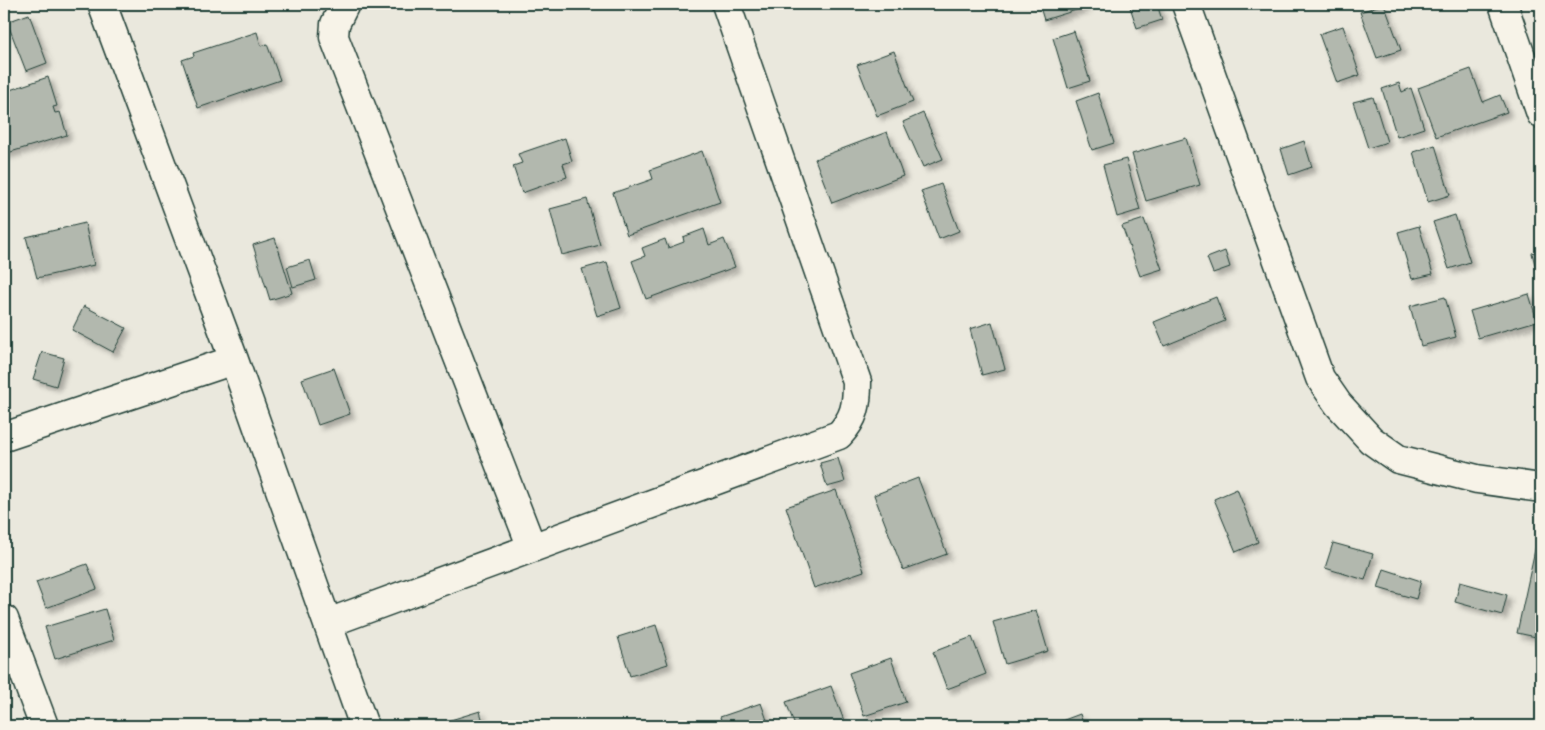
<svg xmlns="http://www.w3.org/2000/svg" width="1545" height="730" viewBox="0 0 1545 730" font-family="'Gochi Hand',sans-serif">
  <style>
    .building { fill: #b2b8ae; stroke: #1f3d34; filter: url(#shadow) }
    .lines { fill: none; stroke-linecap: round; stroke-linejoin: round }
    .minor-casing { stroke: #1f3d34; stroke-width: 31 }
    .minor { stroke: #f7f3e8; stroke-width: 28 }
  </style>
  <defs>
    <filter id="shadow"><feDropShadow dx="4.5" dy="4.5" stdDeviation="2.5" flood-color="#0004"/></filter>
  </defs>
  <rect width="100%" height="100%" fill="#eae8dd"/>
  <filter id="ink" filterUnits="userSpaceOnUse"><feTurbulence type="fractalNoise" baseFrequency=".02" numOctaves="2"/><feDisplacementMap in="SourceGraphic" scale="10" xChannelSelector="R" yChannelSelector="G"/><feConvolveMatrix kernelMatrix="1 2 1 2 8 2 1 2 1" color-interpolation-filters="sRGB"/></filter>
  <g filter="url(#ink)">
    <!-- building -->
    <path class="building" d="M 1039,4 L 1085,4 L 1086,7 L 1044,20 Z
      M 1141,4 L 1157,4 L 1162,20 L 1137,28 L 1130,7 Z
      M 1384,4 L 1401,50 L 1377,58 L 1360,12 Z
      M 29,14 L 47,63 L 26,71 L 7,22 Z
      M 1343,26 L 1360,75 L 1337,83 L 1319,34 Z
      M 1074,31 L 1090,81 L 1068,88 L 1053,38 Z
      M 257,32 L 261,46 L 267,44 L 280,80 L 198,108 L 182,60 L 194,56 L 193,53 Z
      M 894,51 L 913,102 L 877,116 L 857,65 Z
      M 1471,69 L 1483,102 L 1500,95 L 1507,112 L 1436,137 L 1418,88 Z
      M 48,77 L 57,106 L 53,107 L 55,113 L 60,112 L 67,135 L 4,154 L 4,92 Z
      M 1399,83 L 1402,92 L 1411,88 L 1424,128 L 1397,137 L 1382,89 Z
      M 1098,93 L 1114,143 L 1092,150 L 1076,101 Z
      M 1373,97 L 1387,142 L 1368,148 L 1353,102 Z
      M 923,113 L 943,159 L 923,167 L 903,122 Z
      M 887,132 L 903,176 L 832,203 L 815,159 Z
      M 565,138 L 572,161 L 563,164 L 567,177 L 522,193 L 513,166 L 522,163 L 518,154 Z
      M 1186,138 L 1200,185 L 1146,201 L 1132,154 Z
      M 1304,141 L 1312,167 L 1289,175 L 1281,149 Z
      M 1435,145 L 1450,195 L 1428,202 L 1413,152 Z
      M 702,151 L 720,202 L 627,235 L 613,193 L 653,179 L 650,170 Z
      M 1126,159 L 1140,210 L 1117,217 L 1103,165 Z
      M 941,184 L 959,231 L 939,239 L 921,191 Z
      M 587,199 L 600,245 L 562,255 L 550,209 Z
      M 1455,215 L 1470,262 L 1449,269 L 1433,222 Z
      M 1144,219 L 1162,269 L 1140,276 L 1122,226 Z
      M 85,223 L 94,265 L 37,278 L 26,237 Z
      M 1419,226 L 1433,274 L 1412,279 L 1398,232 Z
      M 704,229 L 709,245 L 724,239 L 735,267 L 646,299 L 632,261 L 645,256 L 642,248 L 665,239 L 668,248 L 684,242 L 683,237 Z
      M 275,238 L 292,293 L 270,300 L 253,245 Z
      M 1541,250 L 1541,268 L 1536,269 L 1532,253 Z
      M 1225,251 L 1230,267 L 1213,273 L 1207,258 Z
      M 310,260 L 316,280 L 293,287 L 287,267 Z
      M 607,262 L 621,308 L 597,316 L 582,269 Z
      M 1529,294 L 1537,321 L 1478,338 L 1470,311 Z
      M 1216,297 L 1225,321 L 1164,346 L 1154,322 Z
      M 1445,297 L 1456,337 L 1421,346 L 1410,306 Z
      M 84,306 L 126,328 L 113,352 L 72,330 Z
      M 992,322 L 1005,369 L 982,375 L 970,329 Z
      M 42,352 L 64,358 L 56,386 L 33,379 Z
      M 334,368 L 350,414 L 318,425 L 302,379 Z
      M 838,458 L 845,482 L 827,487 L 820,463 Z
      M 918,478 L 947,554 L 903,570 L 874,495 Z
      M 1237,489 L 1258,542 L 1236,552 L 1214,499 Z
      M 836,490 L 864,571 L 814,588 L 786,507 Z
      M 1333,543 L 1373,554 L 1365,580 L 1325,568 Z
      M 1536,545 L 1541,546 L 1541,638 L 1517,633 Z
      M 87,564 L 97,589 L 46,608 L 36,582 Z
      M 1384,569 L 1421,581 L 1416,599 L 1378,588 Z
      M 1460,582 L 1507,595 L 1502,615 L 1455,602 Z
      M 105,609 L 114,640 L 55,659 L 45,627 Z
      M 1036,610 L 1048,651 L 1005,664 L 993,622 Z
      M 656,625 L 668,664 L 630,676 L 618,637 Z
      M 972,637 L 986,674 L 947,689 L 933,652 Z
      M 891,658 L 906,702 L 864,716 L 849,673 Z
      M 831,686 L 846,726 L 795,726 L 786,702 Z
      M 761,703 L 769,726 L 723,726 L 720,717 Z
      M 480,711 L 484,726 L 431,726 Z
      M 1080,714 L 1084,726 L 1048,726 Z"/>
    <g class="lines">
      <defs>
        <path id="minor" d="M 102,4 L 234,360 L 364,726
          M 345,4 L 335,24 L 334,37 L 532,548
          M 1186,4 L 1320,378 L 1338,404 L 1371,440 L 1398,459 L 1477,479 L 1541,488
          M 1503,4 L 1541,114
          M 4,437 L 234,360
          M 4,619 L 44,726
          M 328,623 L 839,435 C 855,418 857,405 857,382 L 726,4"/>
      </defs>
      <!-- minor casing -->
      <use href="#minor" class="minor-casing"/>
      <!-- minor -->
      <use href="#minor" class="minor"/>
    </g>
  </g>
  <!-- margin -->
  <rect width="1545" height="730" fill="none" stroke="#f7f3e8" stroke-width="20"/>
  <rect x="10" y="10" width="1525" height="710" fill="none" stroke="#1f3d34" stroke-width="2" filter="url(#ink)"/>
</svg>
